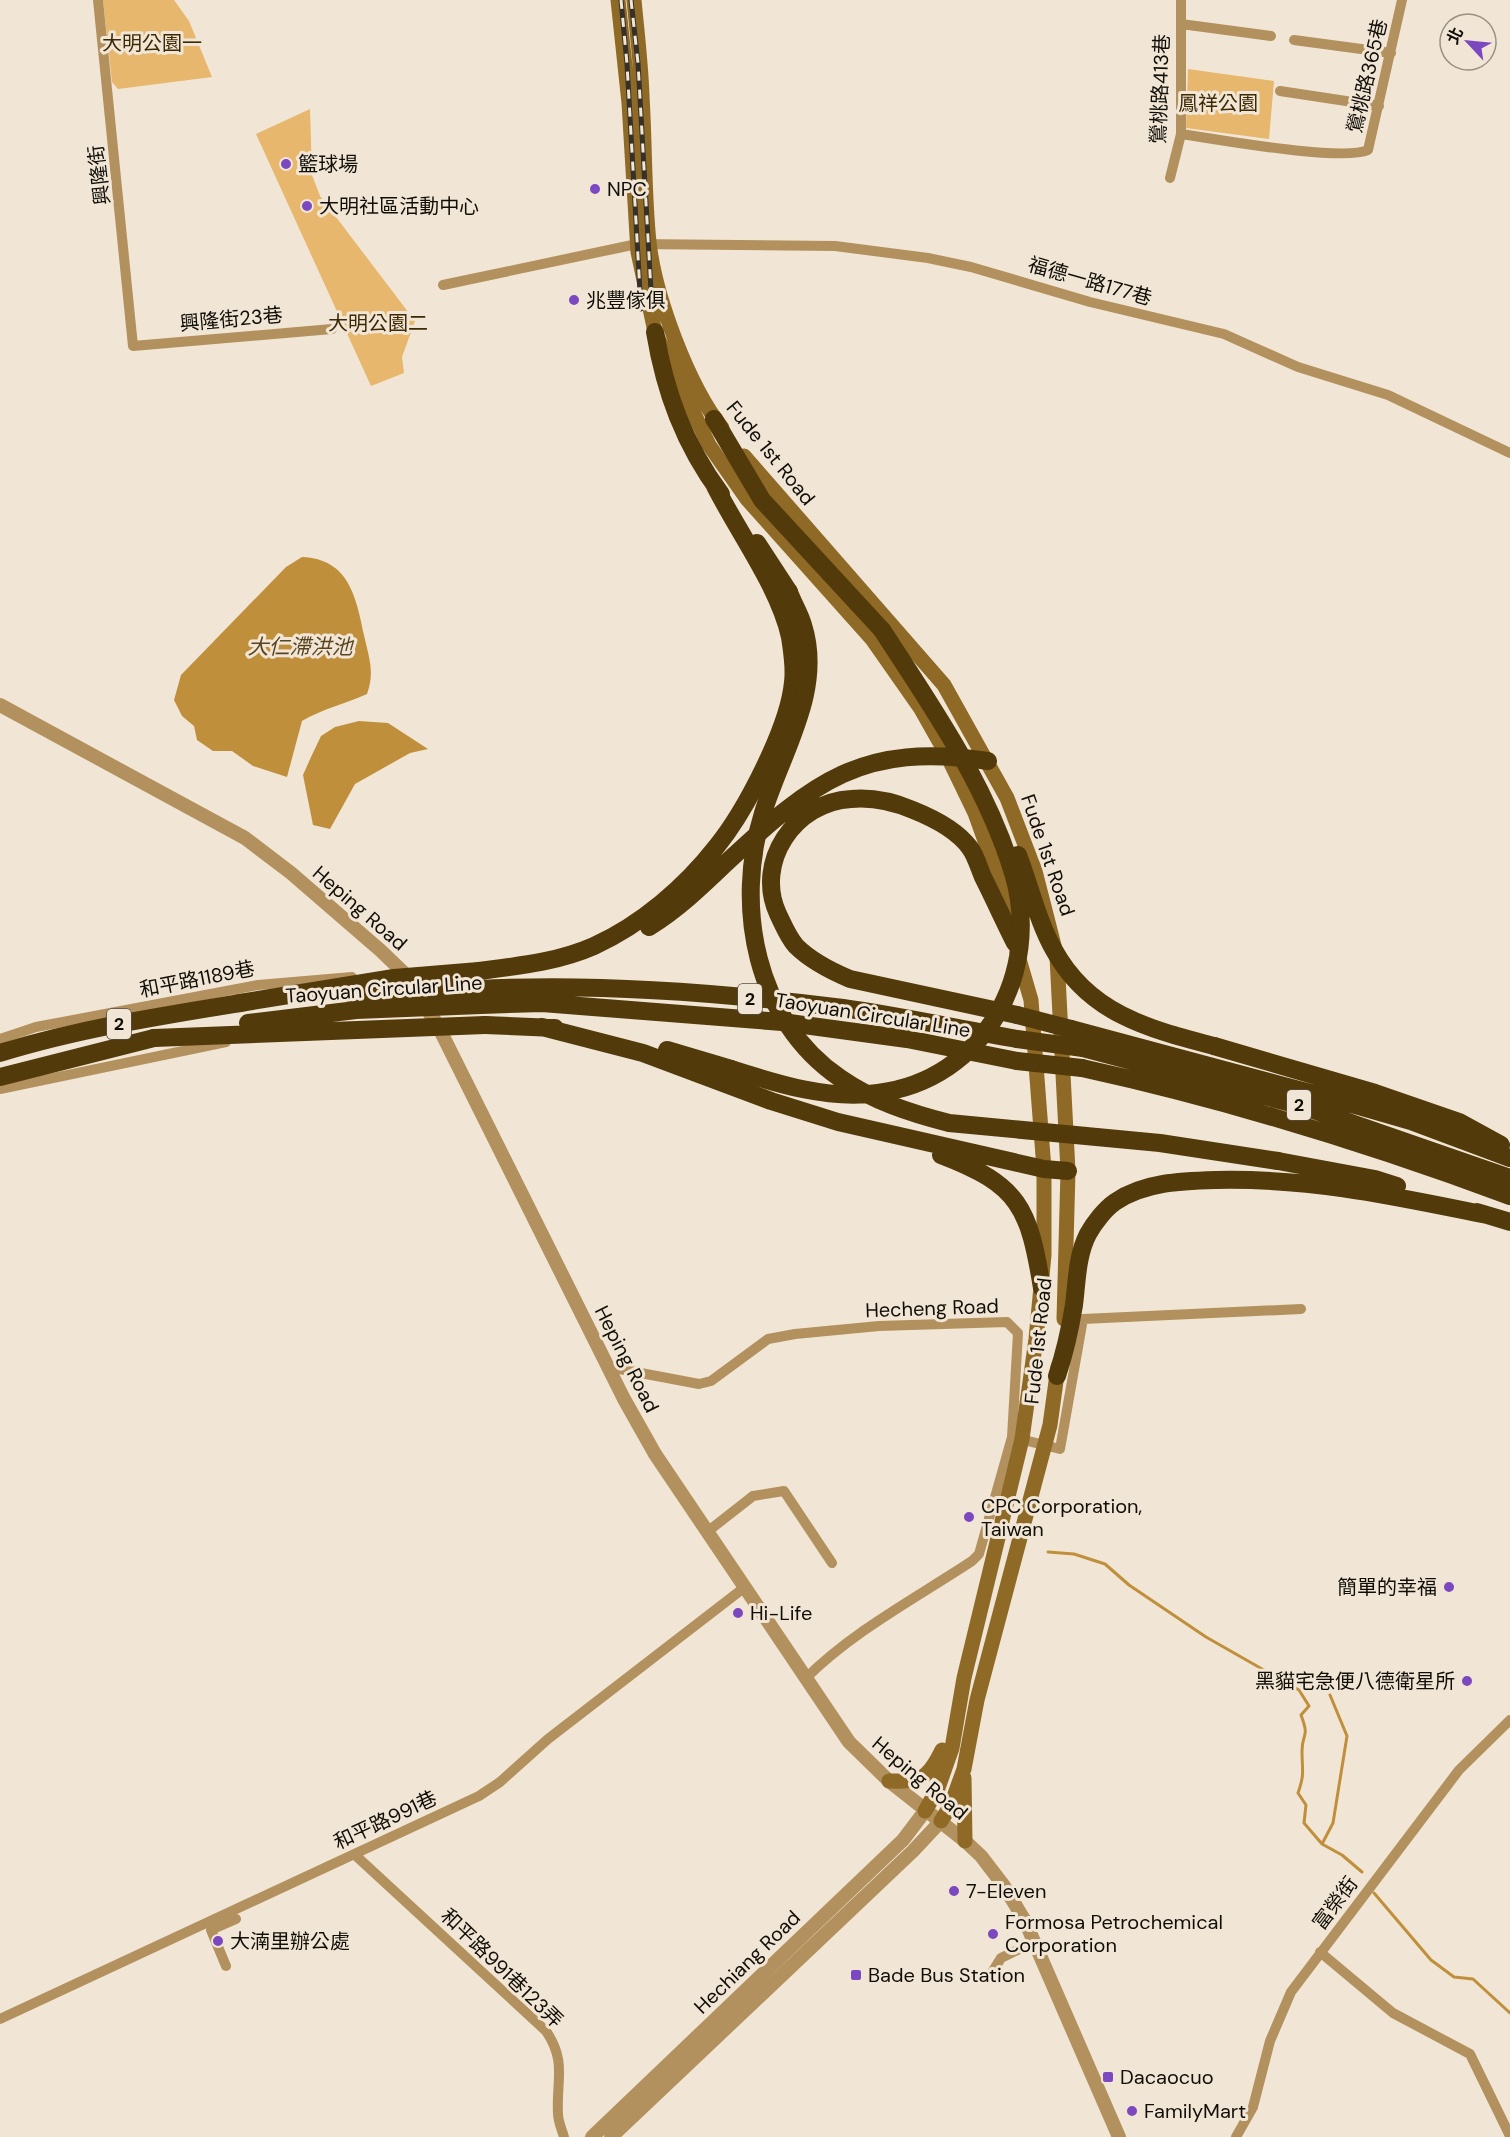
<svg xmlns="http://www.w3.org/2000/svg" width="1510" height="2137" viewBox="0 0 1510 2137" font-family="'DM Sans','Noto Sans TC',sans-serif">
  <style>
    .green { fill: #e6b76c }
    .water { fill: #c08f3b }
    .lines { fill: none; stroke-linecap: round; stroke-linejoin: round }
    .stream { stroke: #c08f3b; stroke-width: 3 }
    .minor { stroke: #b2915e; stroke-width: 10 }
    .tertiary { stroke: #b2915e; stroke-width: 14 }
    .secondary { stroke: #8f6926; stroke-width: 15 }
    .motorway { stroke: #533a0a; stroke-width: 18 }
    .rail-casing { stroke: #353129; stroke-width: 5 }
    .rail { stroke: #f1e6d5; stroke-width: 3; stroke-dasharray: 9; stroke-linecap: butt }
    .motorway-bridge { stroke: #533a0a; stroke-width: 18 }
    .poi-dot { fill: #7c48bf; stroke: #f1e6d5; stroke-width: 2 }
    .labels { text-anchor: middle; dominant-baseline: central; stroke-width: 6; stroke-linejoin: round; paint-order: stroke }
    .shield { fill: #f1e6d5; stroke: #544f46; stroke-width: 1.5 }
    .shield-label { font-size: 18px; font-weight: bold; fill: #110e08 }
    .park-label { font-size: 20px; fill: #3d2904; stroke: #f1e6d5 }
    .street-label { font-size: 20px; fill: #110e08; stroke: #f1e6d5 }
    .poi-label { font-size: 20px; fill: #110e08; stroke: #f1e6d5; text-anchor: start }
    .water-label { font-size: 21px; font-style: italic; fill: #594421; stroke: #f1e6d5 }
  </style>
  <rect width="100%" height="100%" fill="#f1e6d5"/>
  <!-- green -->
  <path class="green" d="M 103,0 L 174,0 L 189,21 L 212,77 L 118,89 L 112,82 Z
    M 1188,69 L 1274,81 L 1269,139 L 1186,128 Z
    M 310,109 L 312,175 L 320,196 L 415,321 L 402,357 L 404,373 L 371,386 L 256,134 Z"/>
  <!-- water -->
  <path class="water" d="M 302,557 C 349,559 356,597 364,635 C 369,658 375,672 367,694 C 345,704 322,709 302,721 L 287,777 L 253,766 L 232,751 L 213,751 L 197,740 L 194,726 L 182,716 L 174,700 L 181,675 L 286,567 Z
    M 359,721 L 388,723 L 428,749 L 410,753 L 355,784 L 330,829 L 313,825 L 303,775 L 311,757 L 321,736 L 335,727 Z"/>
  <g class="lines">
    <!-- stream -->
    <path class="stream" d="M 1048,1552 L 1074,1554 L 1105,1564 L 1129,1585 L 1206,1637 L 1299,1690 L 1309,1706 L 1301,1715 C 1310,1739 1302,1732 1302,1751 C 1302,1771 1305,1773 1298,1793 L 1306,1805 L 1304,1823 L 1322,1844 L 1342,1855 L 1362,1872
      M 1322,1844 L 1333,1823 L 1347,1736 L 1330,1695
      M 1374,1893 L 1431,1960 L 1454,1977 L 1473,1979 L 1510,2013"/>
    <!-- minor -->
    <path class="minor" d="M 98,0 L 133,346 L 332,329
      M 1181,24 L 1271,36
      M 1294,40 L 1391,53
      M 1280,91 L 1379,106
      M 1181,134 C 1216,139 1342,162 1368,150 L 1402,0
      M 1170,178 L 1181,134 L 1181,0
      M 443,285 L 637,244 L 835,246 L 928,258 L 971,267 L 1090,302 L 1224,334 L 1298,367 L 1388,395 L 1510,453
      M 0,1039 L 36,1027 L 258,985 L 352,977
      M 0,1089 L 226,1042
      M 609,1367 L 699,1384 L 711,1381 L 768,1339 L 795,1334 L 879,1326 L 1007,1322 L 1018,1333 L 1012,1437 L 1060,1449 L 1083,1319 L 1301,1309
      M 707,1532 L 753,1496 L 784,1491 L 832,1563
      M 805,1679 C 853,1631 916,1598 972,1561 L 979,1554 L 1012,1437
      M 354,1854 L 546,2031 C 567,2062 556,2080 558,2114 C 558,2121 562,2130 564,2137
      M 1320,1952 L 1393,2013 L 1470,2054 L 1510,2136
      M 226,1966 L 211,1930 L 236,1919
      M 988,1979 L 1001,1958 L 1034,1942
      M 0,2019 L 479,1796 L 500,1782 L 548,1739 L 745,1587
      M 1236,2137 L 1253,2107 L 1270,2041 L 1291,1992 L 1459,1770 L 1510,1720"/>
    <!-- tertiary -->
    <path class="tertiary" d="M 0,705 L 245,838 L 291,873 L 380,950 L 403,972 L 410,983
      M 422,1002 L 437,1024 L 624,1399 L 655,1454 L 849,1742 L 889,1781 L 965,1841 L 981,1856 L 1004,1886 L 1025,1921 L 1119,2137
      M 592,2137 L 903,1840 L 925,1811
      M 611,2137 L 913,1851 L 941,1821"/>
    <!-- secondary -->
    <path class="secondary" d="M 618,0 L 629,103 L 638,252 L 655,332 L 709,445 L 747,499 L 872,639 L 921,709 L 947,755 L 975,813 L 1004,894 L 1010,923
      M 634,0 C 637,32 641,64 642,96 C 645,144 644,194 649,242 C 655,296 688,385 722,428
      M 744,456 L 944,685 L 1007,798 L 1035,871 L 1057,957 L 1068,1171 L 1064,1319
      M 964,1778 L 965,1841
      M 889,1781 C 921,1782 928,1779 942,1750
      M 925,1811 L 938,1788 L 952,1748 L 964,1678 L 1022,1439 L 1036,1339 L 1044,1255 L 1044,1169 L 1031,1000 L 1017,952
      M 941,1821 L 951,1805 L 964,1769 L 977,1700 L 1050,1425 L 1058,1367"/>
    <!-- motorway -->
    <path class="motorway" d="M 655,332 C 665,392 684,444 721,494
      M 714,419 L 762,500 L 882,630
      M 757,543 L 789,592
      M 649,927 C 677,910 702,886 726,863 C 814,781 862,742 988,761
      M 1015,943 C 1004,921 994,899 983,877 C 979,868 976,856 970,848 C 957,830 933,818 913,810 C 894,802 872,797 851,799 C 795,802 754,862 778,914 C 783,924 788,937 796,946 C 811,961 831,971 850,979 L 1017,1015
      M 479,971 C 518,966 558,962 594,946 C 642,924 685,887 717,846 C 746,810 789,727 793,682 C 795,667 792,651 790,637 C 779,587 738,532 715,486
      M 480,989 C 597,983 726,993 843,1008 C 901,1016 959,1029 1017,1039
      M 481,1005 L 542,1003 L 782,1022 L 907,1039 L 1017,1061
      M 485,1025 L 555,1028
      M 542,1027 L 643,1053 L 771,1101 L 838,1122 L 1044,1169 L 1068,1171
      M 1071,1029 L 1359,1106 L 1411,1121 L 1510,1158
      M 1214,1046 L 1375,1093 L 1459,1122 L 1501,1145
      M 1083,1048 L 1302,1106 L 1510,1178
      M 667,1050 L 731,1069
      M 0,1053 C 78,1029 160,1016 240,1003
      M 1082,1068 C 1228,1100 1370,1144 1510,1196
      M 0,1077 L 154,1038
      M 941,1155 C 1020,1185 1029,1208 1042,1288
      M 1278,1161 L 1375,1179 L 1397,1186
      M 1477,1212 L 1510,1222
      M 1057,1376 C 1065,1352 1070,1329 1074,1305 C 1077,1281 1077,1255 1088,1234 C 1094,1223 1105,1209 1115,1202 C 1144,1182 1182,1181 1216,1180 C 1312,1178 1393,1196 1487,1215"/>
    <defs>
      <path id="rail" d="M 621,0 L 627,64 L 641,309
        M 631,0 L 638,63 L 652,308"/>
    </defs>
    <!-- rail casing -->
    <use href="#rail" class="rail-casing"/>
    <!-- rail -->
    <use href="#rail" class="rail"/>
    <!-- motorway-bridge -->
    <path class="motorway-bridge" d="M 789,592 C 793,603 800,614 803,625 C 824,691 781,753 763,813 C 734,906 755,1020 840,1078 C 873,1101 910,1113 949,1123 L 1160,1143 L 1278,1161
      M 1018,855 C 1030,886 1038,922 1054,950 C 1089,1014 1149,1029 1214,1046
      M 353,995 L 480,989
      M 240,1003 L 394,978 L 479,971
      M 1017,1015 L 1071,1029
      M 248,1023 L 356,1010 L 481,1005
      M 154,1038 L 485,1025
      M 1017,1039 L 1083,1048
      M 1017,1061 L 1082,1068
      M 731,1069 C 778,1084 828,1100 878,1093 C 984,1080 1043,972 1013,873 C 986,784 932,707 882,630"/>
  </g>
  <!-- markers -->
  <g class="poi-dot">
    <circle cx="286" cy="164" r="6"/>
    <circle cx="595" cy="189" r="6"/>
    <circle cx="307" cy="206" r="6"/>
    <circle cx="574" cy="300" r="6"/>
    <circle cx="969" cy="1517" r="6"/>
    <circle cx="1449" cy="1587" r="6"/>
    <circle cx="738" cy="1613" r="6"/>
    <circle cx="1467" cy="1681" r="6"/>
    <circle cx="954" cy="1891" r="6"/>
    <circle cx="993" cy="1934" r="6"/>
    <circle cx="218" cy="1941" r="6"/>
    <rect x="850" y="1969" width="12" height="12" rx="3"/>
    <rect x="1102" y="2071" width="12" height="12" rx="3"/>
    <circle cx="1132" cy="2111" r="6"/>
  </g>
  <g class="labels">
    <!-- shield labels -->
    <g class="shield">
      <rect x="738" y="984" width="24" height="30" rx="4.5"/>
      <rect x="107" y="1009" width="24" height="30" rx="4.5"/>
      <rect x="1287" y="1090" width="24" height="30" rx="4.5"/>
    </g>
    <g class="shield-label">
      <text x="750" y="999">2</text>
      <text x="119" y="1024">2</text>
      <text x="1299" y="1105">2</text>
    </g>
    <!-- park labels -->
    <g class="park-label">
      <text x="152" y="43">大明公園一</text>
      <text x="1218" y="103">鳳祥公園</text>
      <text x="378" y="323">大明公園二</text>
    </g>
    <!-- street labels -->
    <g class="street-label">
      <text transform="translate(1367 76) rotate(-77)">鶯桃路365巷</text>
      <text transform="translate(1160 89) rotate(-88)">鶯桃路413巷</text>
      <text transform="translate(99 175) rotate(-97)">興隆街</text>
      <text transform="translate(1090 281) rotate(16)">福德一路177巷</text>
      <text transform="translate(231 319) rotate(-5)">興隆街23巷</text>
      <text transform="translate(771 453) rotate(51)">Fude 1st Road</text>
      <text transform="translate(1048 855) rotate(71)">Fude 1st Road</text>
      <text transform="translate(360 908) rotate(41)">Heping Road</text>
      <text transform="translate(197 979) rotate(-11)">和平路1189巷</text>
      <text transform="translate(384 989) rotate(-4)">Taoyuan Circular Line</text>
      <text transform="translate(873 1015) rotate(9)">Taoyuan Circular Line</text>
      <text transform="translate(932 1308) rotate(-2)">Hecheng Road</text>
      <text transform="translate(1038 1341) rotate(-84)">Fude 1st Road</text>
      <text transform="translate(627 1359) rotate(63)">Heping Road</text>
      <text transform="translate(920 1778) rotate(40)">Heping Road</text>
      <text transform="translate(385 1820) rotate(-25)">和平路991巷</text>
      <text transform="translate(1335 1903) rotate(-53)">富榮街</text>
      <text transform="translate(747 1962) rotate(-44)">Hechiang Road</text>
      <text transform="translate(502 1968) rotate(44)">和平路991巷123弄</text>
    </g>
    <!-- poi labels -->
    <g class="poi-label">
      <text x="298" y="164">籃球場</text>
      <text x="607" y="189">NPC</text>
      <text x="319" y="206">大明社區活動中心</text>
      <text x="586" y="300">兆豐傢俱</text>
      <text x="981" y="1506">CPC Corporation,<tspan x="981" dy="23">Taiwan</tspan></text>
      <text x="1437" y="1587" text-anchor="end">簡單的幸福</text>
      <text x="750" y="1613">Hi-Life</text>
      <text x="1455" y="1681" text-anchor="end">黑貓宅急便八德衛星所</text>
      <text x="966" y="1891">7-Eleven</text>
      <text x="1005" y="1922">Formosa Petrochemical<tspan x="1005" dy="23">Corporation</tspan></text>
      <text x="230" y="1941">大湳里辦公處</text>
      <text x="868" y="1975">Bade Bus Station</text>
      <text x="1120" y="2077">Dacaocuo</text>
      <text x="1144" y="2111">FamilyMart</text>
    </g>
    <!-- water labels -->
    <g class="water-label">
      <text x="300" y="647">大仁滯洪池</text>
    </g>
  </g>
  <!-- north arrow -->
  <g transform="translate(1468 42) rotate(296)"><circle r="28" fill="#f1e6d5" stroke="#979083" stroke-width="1.5"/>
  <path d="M0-4.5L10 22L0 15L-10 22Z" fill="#7c48bf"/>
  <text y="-9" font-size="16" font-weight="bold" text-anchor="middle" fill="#110e08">北</text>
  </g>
</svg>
